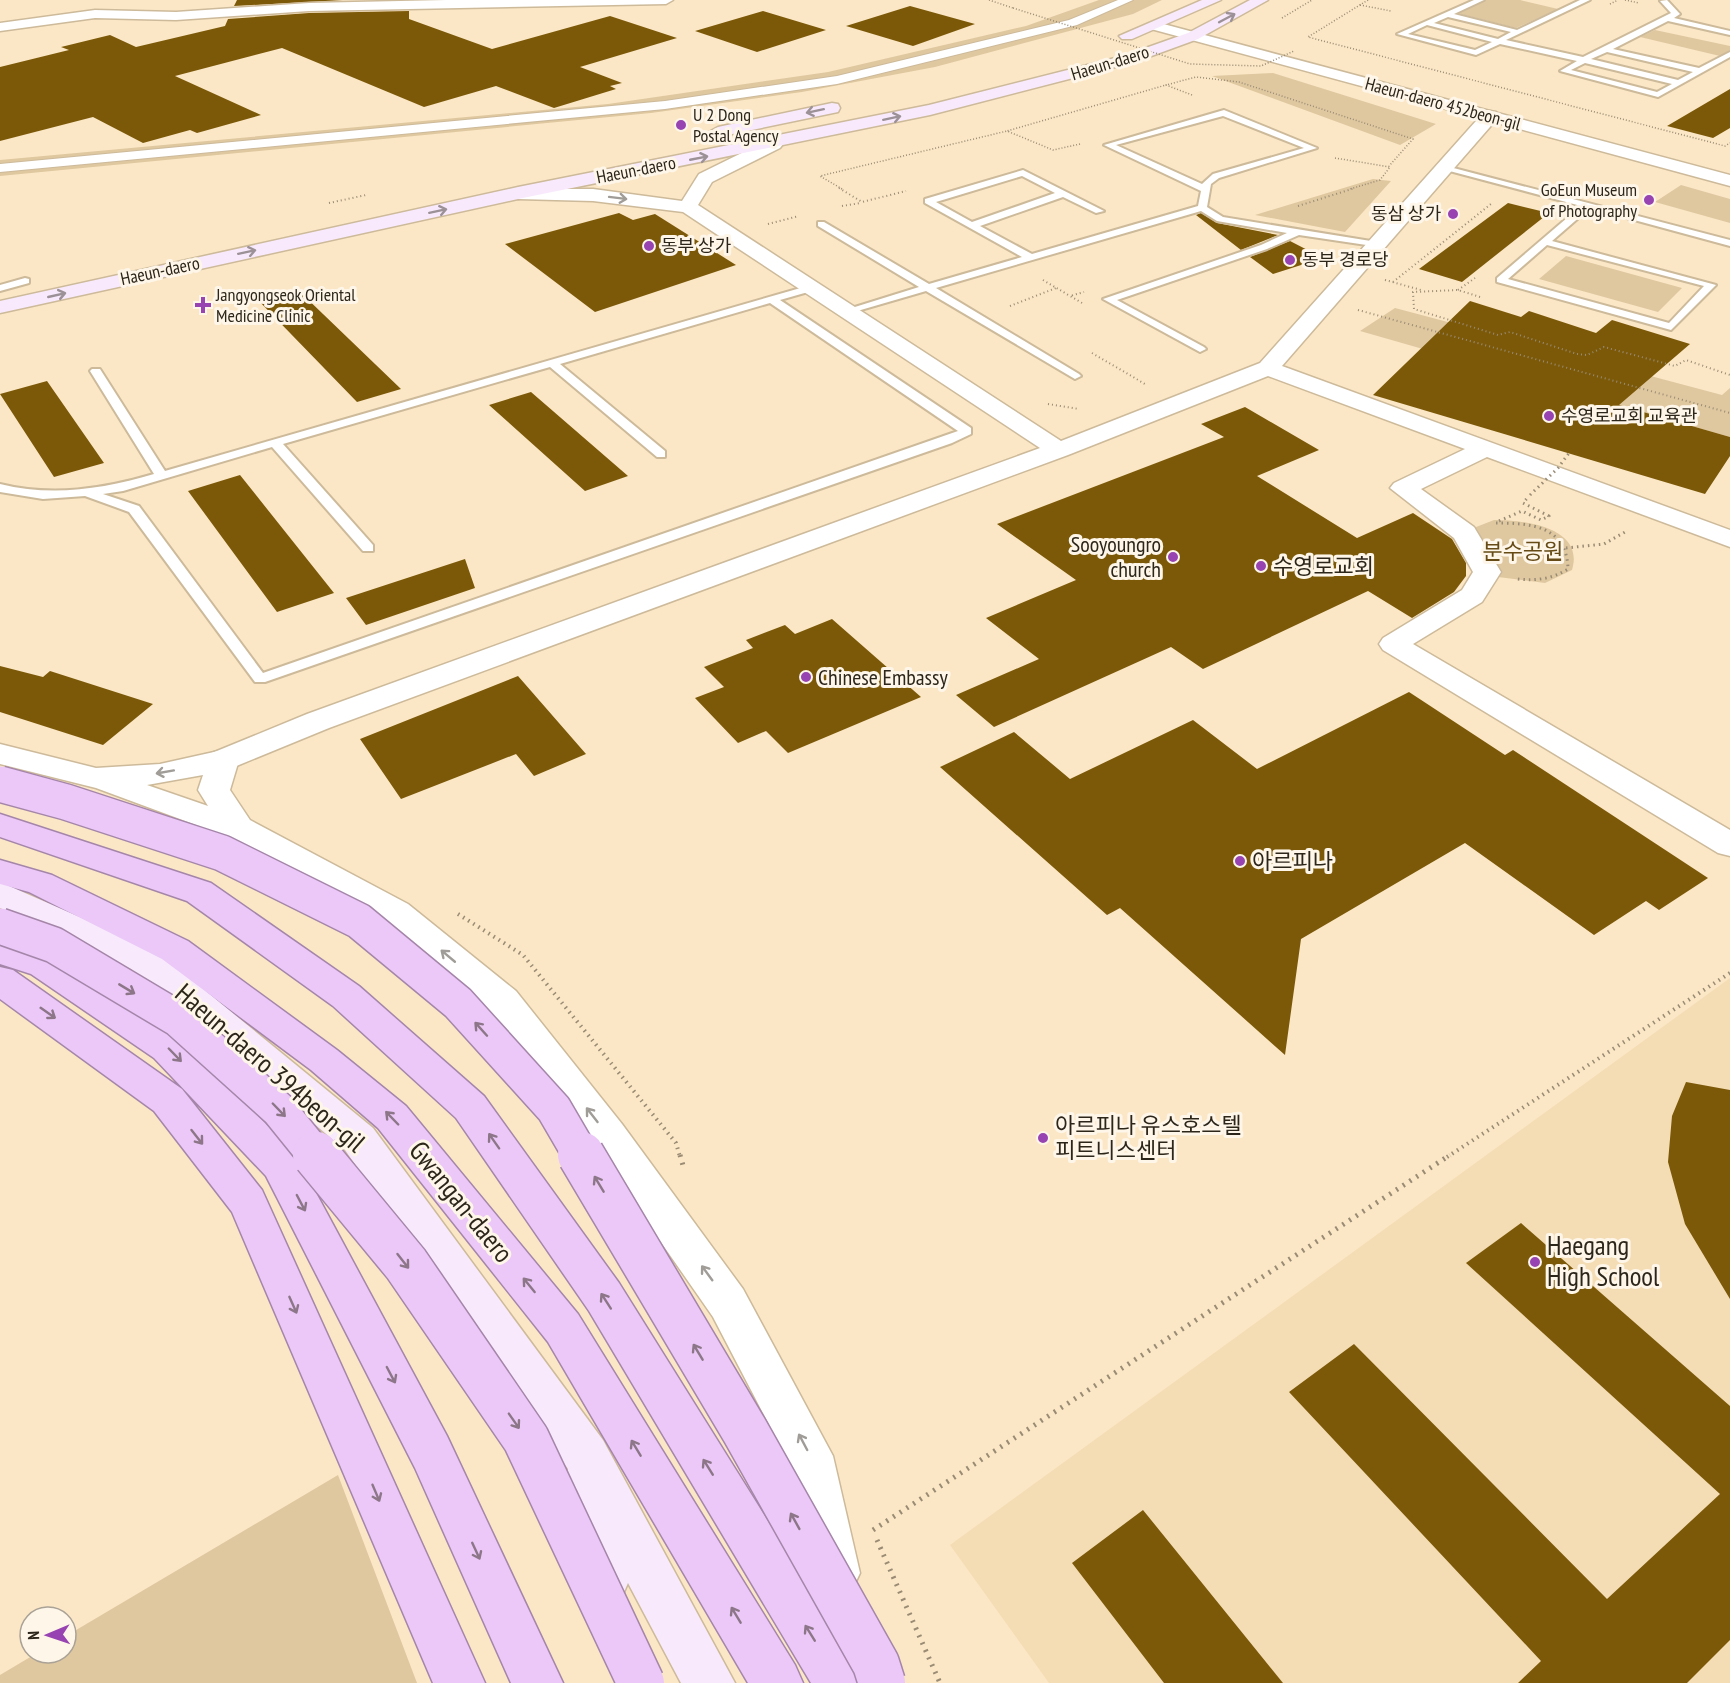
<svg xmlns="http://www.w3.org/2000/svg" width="1730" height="1683" viewBox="0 0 1730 1683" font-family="'PT Sans Narrow','Noto Sans KR',sans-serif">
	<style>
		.built { fill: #f4dcb4 }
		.green { fill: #dfc8a0 }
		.building { fill: #7c5908 }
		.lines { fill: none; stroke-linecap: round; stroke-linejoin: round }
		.service-casing { stroke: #cdba9a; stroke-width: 4 }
		.pedestrian-casing { stroke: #cdba9a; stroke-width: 2 }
		.minor-casing { stroke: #cdba9a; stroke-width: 3 }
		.tertiary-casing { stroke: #cdba9a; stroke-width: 3 }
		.secondary-casing { stroke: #cdba9a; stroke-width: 3 }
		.trunk-casing { stroke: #a586a9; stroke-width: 3 }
		.path-far4 { stroke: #998b74; stroke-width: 1.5; stroke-dasharray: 1 2; stroke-linecap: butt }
		.path-far3 { stroke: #998b74; stroke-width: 2; stroke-dasharray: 1 3; stroke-linecap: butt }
		.path-far2 { stroke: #998b74; stroke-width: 3; stroke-dasharray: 1.5 4; stroke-linecap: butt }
		.path-far1 { stroke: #998b74; stroke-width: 4; stroke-dasharray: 1.5 4.5; stroke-linecap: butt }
		.path { stroke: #998b74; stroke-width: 5; stroke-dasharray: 2 6; stroke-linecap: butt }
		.service { fill: #fff; fill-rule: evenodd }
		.pedestrian { fill: #fff; fill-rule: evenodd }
		.minor { fill: #fff; fill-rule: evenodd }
		.tertiary { fill: #fff; fill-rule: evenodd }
		.secondary { fill: #f8eafc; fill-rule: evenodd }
		.trunk { fill: #ebc8f8; fill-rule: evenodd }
		.trunk-bridge-far1-casing { stroke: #a586a9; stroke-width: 38; stroke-linecap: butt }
		.trunk-bridge-casing { stroke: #a586a9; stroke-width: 49; stroke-linecap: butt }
		.path-bridge-far1 { stroke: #998b74; stroke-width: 1.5; stroke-dasharray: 1 2; stroke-linecap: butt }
		.path-bridge { stroke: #998b74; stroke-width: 3; stroke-dasharray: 1.5 4; stroke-linecap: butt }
		.trunk-bridge-far1 { stroke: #ebc8f8; stroke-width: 35 }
		.trunk-bridge { stroke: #ebc8f8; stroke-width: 46 }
		.oneway { stroke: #9c9196 }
		.oneway2 { stroke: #a09d98 }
		.oneway3 { stroke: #8c7688 }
		.poi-dot { fill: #9743b1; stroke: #fef6e9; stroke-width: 2 }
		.labels { text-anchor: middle; stroke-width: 6; stroke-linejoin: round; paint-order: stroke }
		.far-street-label { font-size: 18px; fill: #2c2519; stroke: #fef6e9 }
		.far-poi-label { font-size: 18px; fill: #2c2519; stroke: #fef6e9; text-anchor: start }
		.poi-label { font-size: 22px; fill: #2c2519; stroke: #fef6e9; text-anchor: start }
		.park-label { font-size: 22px; fill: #664b17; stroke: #fef6e9 }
		.near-street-label { font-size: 27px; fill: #2c2519; stroke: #fef6e9 }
		.near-poi-label { font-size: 27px; fill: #2c2519; stroke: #fef6e9; text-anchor: start }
	</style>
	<rect width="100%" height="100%" fill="#fbe7c6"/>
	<path class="built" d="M1730,978V1683H1049L950,1545Z"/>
	<path class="green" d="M1099,0H1162L1133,14L935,67L802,92L651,113L0,176V160L608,104L828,72L1026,26Z
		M1485,0H1520L1558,9L1516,28L1457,13Z
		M1655,30L1730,46V50L1720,56L1640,37Z
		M1273,73L1436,124L1400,145L1212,76Z
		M1373,179L1391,181L1345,232L1255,215Z
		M1681,185L1730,199V223L1655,202Z
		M1566,256L1682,288L1658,312L1539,279Z
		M1395,308L1722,395L1730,388V437L1360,331Z
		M1494,520C1524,520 1585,527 1572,570L1545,583L1498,577L1492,552L1471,529Z
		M338,1475L417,1683H0V1675L37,1653H66V1636Z"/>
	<path class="building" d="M237,0H343L234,6Z
		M910,6L975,24L913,46L846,26Z
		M409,11V19L492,49L610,16L677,38L580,67L622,83L610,86L616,89L554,108L496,86L424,107L282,48L175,76L261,115L197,133L190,130L143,143L93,117L0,141V67L69,50L61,47L110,35L136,47L225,26L228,19L309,13Z
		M763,11L826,30L757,52L695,31Z
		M1730,89V128L1713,138L1667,126Z
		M1508,203L1549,213L1462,282L1419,269Z
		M619,213L633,220L655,214L736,265L595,312L505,244Z
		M1201,213L1217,223L1278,235L1241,250L1196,215Z
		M1290,241L1323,258L1273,274L1250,257Z
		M297,289L401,389L357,402L257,299Z
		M1470,301L1521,317L1529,311L1596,333L1612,320L1690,344L1619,405L1730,437V456L1705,494L1373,395Z
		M47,381L104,463L54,477L0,394Z
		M531,392L628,476L585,491L489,405Z
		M1245,407L1319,450L1257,476L1357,538L1413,513L1452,539L1466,563V576L1454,592L1412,618L1368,591L1203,669L1171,647L994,727L956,695L1039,659L986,618L1076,580L997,524L1224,437L1201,424Z
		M240,475L334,593L277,612L188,491Z
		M465,559L475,588L366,625L346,598Z
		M832,619L921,697L788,753L766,731L738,743L695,698L724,687L704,667L753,648L746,640L785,625L795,634Z
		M0,666L43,677L50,671L153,704L103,745L0,712Z
		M518,676L586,754L534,776L516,754L401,799L360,739Z
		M1409,692L1505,755L1513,750L1708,878L1659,910L1646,901L1594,935L1465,843L1301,939L1285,1055L1120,908L1107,915L940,767L1014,732L1070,779L1193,720L1257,769Z
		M1686,1082L1730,1090V1299L1685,1224L1668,1162L1672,1116Z
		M1521,1223L1730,1406V1640L1687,1683H1518L1541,1661L1289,1392L1354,1344L1607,1599L1720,1494L1466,1263Z
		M1143,1510L1283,1683H1164L1072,1563Z"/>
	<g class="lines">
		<g class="service-casing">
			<path id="service" d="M1474,0H1484L1454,14L1517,30L1580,0H1590L1506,40L1583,57L1671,13L1660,1L1667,0L1680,14L1674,18L1730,31V35L1668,21L1613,49L1699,68L1730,52V57L1658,97L1560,71L1577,61L1500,44L1476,55L1397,34ZM1448,17L1511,32L1498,39L1434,23ZM1427,25L1492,42L1475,50L1408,34ZM1607,52L1693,72L1678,80L1591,59ZM1585,63L1672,84L1657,92L1571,70Z
				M1224,110L1317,148L1219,178L1211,184L1207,207L1223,217L1377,242L1382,245L1380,247L1299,235L1267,249L1117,300L1204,347L1206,349L1200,352L1103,299L1261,245L1287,233L1217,221L1201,211L936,288L1079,374L1081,376L1075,379L926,291L847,314L842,311L919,287L818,226V222H824L929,284L1022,257L925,203V199L1023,170L1104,211L1096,213L1063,197L980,226L1032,254L1198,206L1201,191L1104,145ZM1223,116L1304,148L1213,174L1202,184L1116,145ZM1022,176L1055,193L972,222L936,202Z
				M1442,165L1730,240V246L1590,208L1552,241L1716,285L1671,330L1497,282V278L1581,206L1442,169ZM1547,245L1704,286L1669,323L1508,279Z
				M25,278L29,279V283L0,291V285Z
				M811,285L815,286V290L780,300L971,428V434L952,443L265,682H255L129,512L85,496L43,499L0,492V484C52,497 103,489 154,474L90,371L92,369H100L165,471ZM770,303L958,431L263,673L139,506L103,494L123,491L272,447L363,551H373V545L283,444L550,367L657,457H665V451L560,364Z"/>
		</g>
		<g class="pedestrian-casing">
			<path id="pedestrian" d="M1118,0H1133L1077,25L837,84L665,109L0,172V164L665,101L837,76L1069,20Z"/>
		</g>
		<g class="minor-casing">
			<path id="minor" d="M446,0H673L666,4L309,11L176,20L95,18L0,31V23L95,10L176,12L309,3Z
				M1490,111L1496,112L1498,116L1496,120L1282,366L1730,530V547L1487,457L1421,489L1474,527L1501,572L1482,602L1413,644L1730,830V856L1718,853L1383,650L1379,644L1383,638L1462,590L1473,572L1454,538L1390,488L1394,483L1465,449L1268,376L1068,455L329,728L234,767L223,770L212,767L207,760L212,753L307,714L1040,448L683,212L593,201L518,199L509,193L511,189H593L682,201L699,174L768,140H780L783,144L780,148L712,182L698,205L1061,441L1260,363L1484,112Z"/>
		</g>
		<g class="tertiary-casing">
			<path id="tertiary" d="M1156,22L1730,175V186L1151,29L1149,26Z
				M0,744L96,768L160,764L223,750L234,753L239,760L230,790L250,820L408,904L516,991L622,1124L743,1289L833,1456L860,1573L852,1590L835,1598L818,1590L810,1573L788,1461L713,1317L594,1146L490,1011L384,922L226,836L96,788L0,764ZM203,775L198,790L208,806L147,785Z"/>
		</g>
		<g class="secondary-casing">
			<path id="secondary" d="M1202,0H1221L1132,39H1122L1119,36Z
				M1250,0H1268L1198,39L1135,62L930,115L518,199L0,313V301L518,187L929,105L1123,56L1188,33Z
				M832,103L838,104L840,108L838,112L718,137L709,132L718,127Z
				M0,882L157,951L373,1128L603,1440L735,1683H681L628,1583L621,1599L604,1607L587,1599L579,1582L565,1476L568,1469L345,1150L131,969L0,908Z"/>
		</g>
		<g class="trunk-casing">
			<path id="trunk" d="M0,814L211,883L359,986L484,1096L619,1283L858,1665L866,1683H811L589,1311L456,1118L333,1006L187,901L0,837Z
				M0,860L52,875L188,941L337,1050L406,1106L578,1314L795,1665L803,1683H748L548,1342L378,1128L311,1070L162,959L29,892L0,884Z
				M0,938L57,956L180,1038L294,1152L447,1436L563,1683H511L415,1468L266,1176L154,1058L31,974L0,964Z
				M0,967L13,970L182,1089L262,1190L485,1683H433L232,1212L154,1111L0,999Z"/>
		</g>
		<path class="path-far4" d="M989,0L1013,8
			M1368,0L1308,37L1725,146L1730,143
			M1625,0L1639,3
			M1610,4L1618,0
			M1360,5L1391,11
			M1282,18L1312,0
			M1192,95L1166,85L1196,77L1239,82L1413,139L1389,166
			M1080,144L1053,150L1007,131L1166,85
			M1335,158L1390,167L1380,180L1350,189
			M842,189L820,176L1007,131"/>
		<path class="path-far3" d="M839,188L862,202L906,191
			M329,203L366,195
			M842,206L861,203
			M1298,206L1355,188
			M768,224L799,216
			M1043,280L1070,296
			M1385,280L1421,290
			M1393,282L1491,204
			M1458,290L1475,278
			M1480,297L1458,290L1413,292L1414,309L1498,335L1510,332L1577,354L1587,355L1604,347L1675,366L1686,360L1730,375
			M1082,303L1070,296L1084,292
			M1010,306L1056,288
			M1358,310L1730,413
			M1092,353L1145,384
			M1048,404L1079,409"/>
		<path class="path-far2" d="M1499,521L1522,511L1541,520L1549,516L1523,503L1529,496
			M1496,523C1531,523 1567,526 1568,569C1552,579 1536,581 1517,579
			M1566,548L1604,544L1625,532"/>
		<path class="path-far1" d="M458,914L523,955L676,1143L680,1157
			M1447,1157L1730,973"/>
		<path class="path" d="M680,1155L684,1169
			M873,1530L1450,1155
			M877,1540L940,1683"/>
		<use href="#service" class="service"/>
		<use href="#pedestrian" class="pedestrian"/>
		<use href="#minor" class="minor"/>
		<use href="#tertiary" class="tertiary"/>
		<use href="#secondary" class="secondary"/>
		<use href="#trunk" class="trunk"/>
		<g class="trunk-bridge-far1-casing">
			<path id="trunk-bridge-far1" d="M0,784L66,802L222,853L359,921L458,1003L554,1109L582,1157
				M0,926L54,945L178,1019L279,1110L317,1157"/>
		</g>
		<g class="trunk-bridge-casing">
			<path id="trunk-bridge" d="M316,1155L406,1264L526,1439L641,1683
				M581,1155L745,1431L876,1664L882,1683"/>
		</g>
		<path class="path-bridge-far1" d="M1013,8L1190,64L1261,66L1294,51"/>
		<path class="path-bridge" d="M1530,495L1558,468L1569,453"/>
		<use href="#trunk-bridge-far1" class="trunk-bridge-far1"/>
		<use href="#trunk-bridge" class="trunk-bridge"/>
	</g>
	<defs><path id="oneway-shaft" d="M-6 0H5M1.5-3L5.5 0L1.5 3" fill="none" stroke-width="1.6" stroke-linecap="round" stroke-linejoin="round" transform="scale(1.5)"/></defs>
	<g class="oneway">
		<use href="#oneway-shaft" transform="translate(1227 18) rotate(-28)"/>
		<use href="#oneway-shaft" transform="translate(815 111) rotate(168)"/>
		<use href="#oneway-shaft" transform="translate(892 118) rotate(-12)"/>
		<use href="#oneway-shaft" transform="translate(699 158) rotate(-11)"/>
		<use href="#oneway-shaft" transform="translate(438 211) rotate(-12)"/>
		<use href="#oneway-shaft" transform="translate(247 252) rotate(-12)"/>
		<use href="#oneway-shaft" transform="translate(57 295) rotate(-13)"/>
	</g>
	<g class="oneway2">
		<use href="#oneway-shaft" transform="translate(618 198) rotate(7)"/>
		<use href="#oneway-shaft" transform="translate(165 772) rotate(170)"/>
		<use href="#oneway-shaft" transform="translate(448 956) rotate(-140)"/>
		<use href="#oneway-shaft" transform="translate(592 1115) rotate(-128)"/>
		<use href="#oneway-shaft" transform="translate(707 1273) rotate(-126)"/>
		<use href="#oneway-shaft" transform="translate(803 1442) rotate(-118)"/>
	</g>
	<g class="oneway3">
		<use href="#oneway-shaft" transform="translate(127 989) rotate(31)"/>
		<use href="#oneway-shaft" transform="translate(48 1013) rotate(35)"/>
		<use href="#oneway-shaft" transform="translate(481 1029) rotate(-132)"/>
		<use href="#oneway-shaft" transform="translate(175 1055) rotate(46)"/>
		<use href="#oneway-shaft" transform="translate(279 1110) rotate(46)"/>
		<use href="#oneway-shaft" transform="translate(392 1118) rotate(-134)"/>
		<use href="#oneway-shaft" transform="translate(197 1137) rotate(52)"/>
		<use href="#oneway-shaft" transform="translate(494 1141) rotate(-125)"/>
		<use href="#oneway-shaft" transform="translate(599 1184) rotate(-121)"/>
		<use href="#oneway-shaft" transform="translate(301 1203) rotate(62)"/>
		<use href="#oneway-shaft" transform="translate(403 1261) rotate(52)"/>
		<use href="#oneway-shaft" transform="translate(529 1285) rotate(-129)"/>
		<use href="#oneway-shaft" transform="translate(606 1301) rotate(-123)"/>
		<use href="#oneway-shaft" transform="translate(293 1305) rotate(66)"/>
		<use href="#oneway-shaft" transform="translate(698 1352) rotate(-121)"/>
		<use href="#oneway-shaft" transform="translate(391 1375) rotate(62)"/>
		<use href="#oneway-shaft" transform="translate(514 1421) rotate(55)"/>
		<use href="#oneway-shaft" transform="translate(636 1448) rotate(-121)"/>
		<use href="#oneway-shaft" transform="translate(708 1467) rotate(-122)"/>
		<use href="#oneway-shaft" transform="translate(376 1493) rotate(67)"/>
		<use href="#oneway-shaft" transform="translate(795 1521) rotate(-119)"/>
		<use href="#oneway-shaft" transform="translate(476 1551) rotate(65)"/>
		<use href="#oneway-shaft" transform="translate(736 1615) rotate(-121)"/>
		<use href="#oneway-shaft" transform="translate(810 1633) rotate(-122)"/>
	</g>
	<g class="poi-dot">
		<circle cx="681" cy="125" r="6"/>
		<circle cx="1649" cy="200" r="6"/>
		<circle cx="1453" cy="214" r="6"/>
		<circle cx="649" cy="246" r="6"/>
		<circle cx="1290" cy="260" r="6"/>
		<path d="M200 296h6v6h6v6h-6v6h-6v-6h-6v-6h6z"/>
		<circle cx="1549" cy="416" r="6"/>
		<circle cx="1173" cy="557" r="6"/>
		<circle cx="1261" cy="566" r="6"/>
		<circle cx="806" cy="677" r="6"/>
		<circle cx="1240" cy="861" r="6"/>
		<circle cx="1043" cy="1138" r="6"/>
		<circle cx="1535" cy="1262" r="6"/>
	</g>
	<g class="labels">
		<g class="far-street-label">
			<text transform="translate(1110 63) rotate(-17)" y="6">Haeun-daero</text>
			<text transform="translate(1443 104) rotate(15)" y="6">Haeun-daero 452beon-gil</text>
			<text transform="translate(636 170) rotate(-11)" y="6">Haeun-daero</text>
			<text transform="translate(160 271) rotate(-12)" y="6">Haeun-daero</text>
		</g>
		<g class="far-poi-label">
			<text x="693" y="121">U 2 Dong<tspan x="693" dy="21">Postal Agency</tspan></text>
			<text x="1637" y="196" text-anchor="end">GoEun Museum<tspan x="1637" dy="21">of Photography</tspan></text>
			<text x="1441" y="220" text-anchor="end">동삼 상가</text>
			<text x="661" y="252">동부 상가</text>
			<text x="1302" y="266">동부 경로당</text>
			<text x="216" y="301">Jangyongseok Oriental<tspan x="216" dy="21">Medicine Clinic</tspan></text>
			<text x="1561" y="422">수영로교회 교육관</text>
		</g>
		<g class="poi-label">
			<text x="1161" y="552" text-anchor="end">Sooyoungro<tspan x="1161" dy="25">church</tspan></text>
			<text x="1273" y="574">수영로교회</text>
			<text x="818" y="685">Chinese Embassy</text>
			<text x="1252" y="869">아르피나</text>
			<text x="1055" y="1133">아르피나 유스호스텔<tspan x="1055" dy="25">피트니스센터</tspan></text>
		</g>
		<g class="park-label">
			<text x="1523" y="559">분수공원</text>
		</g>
		<g class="near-street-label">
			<text transform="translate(270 1068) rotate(41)" y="9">Haeun-daero 394beon-gil</text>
			<text transform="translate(461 1202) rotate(51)" y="9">Gwangan-daero</text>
		</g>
		<g class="near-poi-label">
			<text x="1547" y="1255">Haegang<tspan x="1547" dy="31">High School</tspan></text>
		</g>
	</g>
	<g transform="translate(48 1635) rotate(268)"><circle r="28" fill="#fef6e9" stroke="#aaa296" stroke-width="1.5"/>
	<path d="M0-4.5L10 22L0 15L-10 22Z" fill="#9743b1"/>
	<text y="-9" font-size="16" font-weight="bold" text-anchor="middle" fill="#2c2519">N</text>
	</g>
</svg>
